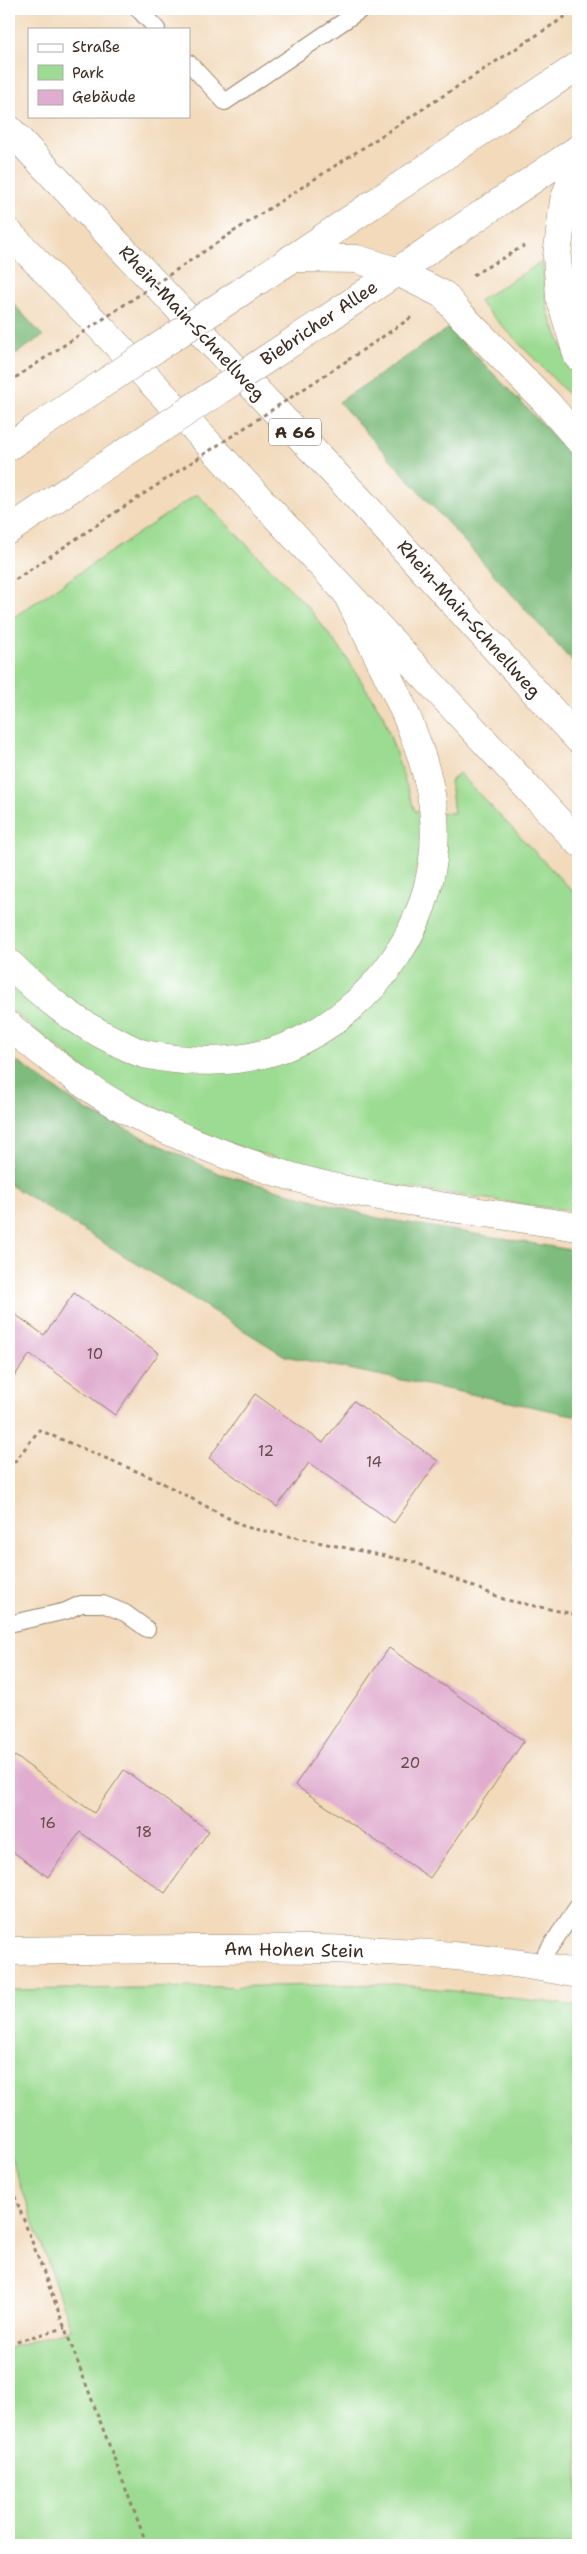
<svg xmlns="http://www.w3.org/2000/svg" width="587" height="2554" viewBox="0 0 587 2554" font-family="'Shantell Sans',sans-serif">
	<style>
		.green { fill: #9cdc92; stroke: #6c8358 }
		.forest { fill: #7dbc7c; stroke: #5c734d }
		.building { fill: #e0accf }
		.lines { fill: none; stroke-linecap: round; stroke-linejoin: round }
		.lane-casing { stroke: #96826c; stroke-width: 18 }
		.street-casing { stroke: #96826c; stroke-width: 29 }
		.secondary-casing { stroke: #96826c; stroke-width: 29 }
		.highway-casing { stroke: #96826c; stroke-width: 29 }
		.path { stroke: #96826c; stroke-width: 3; stroke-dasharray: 4 4; stroke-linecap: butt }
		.lane { stroke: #fff; stroke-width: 16 }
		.street { stroke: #fff; stroke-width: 28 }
		.secondary { stroke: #fff; stroke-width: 28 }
		.highway { stroke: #fff; stroke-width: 28 }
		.secondary-bridge-casing { stroke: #96826c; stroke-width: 29; stroke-linecap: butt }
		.path-bridge { stroke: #96826c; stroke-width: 3; stroke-dasharray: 4 4; stroke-linecap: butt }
		.secondary-bridge { stroke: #fff; stroke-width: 28 }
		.labels { text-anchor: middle; stroke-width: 4; stroke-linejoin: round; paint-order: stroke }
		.number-label { font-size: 15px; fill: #644a4a }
		.shield { fill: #fff; stroke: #766a62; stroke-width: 1 }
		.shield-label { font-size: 16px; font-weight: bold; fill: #3b2a1e }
		.street-label { font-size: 18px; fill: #3b2a1e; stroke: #fff }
	</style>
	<rect width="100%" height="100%" fill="#fff"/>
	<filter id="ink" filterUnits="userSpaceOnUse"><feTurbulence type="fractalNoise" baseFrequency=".02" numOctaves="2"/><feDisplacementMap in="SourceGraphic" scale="10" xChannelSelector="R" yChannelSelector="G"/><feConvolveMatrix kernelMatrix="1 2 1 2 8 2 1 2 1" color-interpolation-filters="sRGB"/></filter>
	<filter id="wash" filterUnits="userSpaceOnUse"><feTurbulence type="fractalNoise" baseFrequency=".0096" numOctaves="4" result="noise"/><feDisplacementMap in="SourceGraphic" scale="20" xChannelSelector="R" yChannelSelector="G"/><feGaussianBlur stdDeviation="1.12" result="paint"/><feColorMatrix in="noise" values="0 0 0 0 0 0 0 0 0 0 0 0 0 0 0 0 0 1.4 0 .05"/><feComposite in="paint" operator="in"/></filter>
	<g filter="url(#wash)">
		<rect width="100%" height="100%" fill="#f2dabb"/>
		<path class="green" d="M542,262L548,312L578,386V404L478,301Z
			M197,494L307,606L342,651L383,715L415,811L454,813L450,781L459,773L578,897V1212L360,1181L248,1150L200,1132L114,1092L9,1009V620Z
			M396,1984L578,2006V2545H9V2348L71,2329L9,2152V1990Z"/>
		<path class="forest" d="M9,299L43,336L9,358Z
			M449,328L578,461V668L339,402Z
			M9,1056L86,1110L218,1173L378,1218L578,1251V1416L285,1356L9,1184Z"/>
		<g id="blocks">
			<path class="building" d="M74,1293L159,1353L115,1415L30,1354L9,1384V1310L44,1335Z
				M255,1394L323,1443L354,1401L438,1461L394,1523L309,1463L277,1507L209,1458Z
				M389,1648L524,1741L430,1878L295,1785Z
				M15,1756L94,1813L124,1770L209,1831L165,1893L80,1832L48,1877L9,1849V1764Z"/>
		</g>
	</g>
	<g filter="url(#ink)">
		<use href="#blocks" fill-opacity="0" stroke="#96826c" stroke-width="1"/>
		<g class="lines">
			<g class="lane-casing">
				<path id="lane" d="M138,9L157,29
					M189,63L225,102L362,9
					M9,1624L66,1611L81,1604H103L125,1613L147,1629
					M537,1966L578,1906"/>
			</g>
			<g class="street-casing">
				<path id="street" d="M9,1951C73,1950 137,1949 202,1949C328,1947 455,1949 578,1974"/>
			</g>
			<g class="secondary-casing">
				<path id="secondary" d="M281,266L578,66
					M324,321L578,149
					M9,446L35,429
					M9,530L82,481"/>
			</g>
			<g class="highway-casing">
				<path id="highway" d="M9,129L356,496L578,739
					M578,161L564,201L557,256L560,297L578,357
					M9,233L117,345L578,842
					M292,258L357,259L396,271L444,295L458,312L547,403L578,439
					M9,963C42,996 74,1022 117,1042C126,1046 135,1052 144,1054C190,1064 241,1064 286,1047C376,1011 442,916 434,817C428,741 380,663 347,594
					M9,1026C44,1054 79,1084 119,1106C184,1142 269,1174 342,1189C420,1205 500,1214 578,1227"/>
			</g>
			<path class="path" d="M564,9L568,15
				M233,232L577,9
				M473,275L524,246
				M348,360L412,317
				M9,584L116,512
				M9,1469L39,1430L155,1479L245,1527L414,1562L506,1600L578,1615
				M9,2181L147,2545
				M9,2343L65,2328"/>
			<use href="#lane" class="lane"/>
			<use href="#street" class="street"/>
			<use href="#secondary" class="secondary"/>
			<use href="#highway" class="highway"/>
			<g class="secondary-bridge-casing">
				<path id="secondary-bridge" d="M35,429L277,268
					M82,481L324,321"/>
			</g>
			<path class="path-bridge" d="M9,382L233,232
				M116,512L348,360"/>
			<use href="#secondary-bridge" class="secondary-bridge"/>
		</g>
	</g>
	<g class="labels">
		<g class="number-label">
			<text x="95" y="1359">10</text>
			<text x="266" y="1456">12</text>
			<text x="374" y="1467">14</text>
			<text x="410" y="1768">20</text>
			<text x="48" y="1828">16</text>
			<text x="144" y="1837">18</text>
		</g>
		<rect class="shield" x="269" y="418.5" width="52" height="27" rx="4"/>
		<g class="shield-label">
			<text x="295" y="438">A 66</text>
		</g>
		<g class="street-label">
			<text transform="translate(192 323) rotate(47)" y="6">Rhein-Main-Schnellweg</text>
			<text transform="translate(319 323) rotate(-34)" y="6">Biebricher Allee</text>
			<text transform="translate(469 619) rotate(48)" y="6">Rhein-Main-Schnellweg</text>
			<text transform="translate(294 1950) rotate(1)" y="6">Am Hohen Stein</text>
		</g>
	</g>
	<rect width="587" height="2554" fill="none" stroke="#fff" stroke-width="30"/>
	<rect x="28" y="28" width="162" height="90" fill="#ffffff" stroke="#b1aaa5"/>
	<rect x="38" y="44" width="25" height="8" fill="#ffffff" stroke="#b1aaa5"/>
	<text x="72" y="52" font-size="15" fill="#3b2a1e">Straße</text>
	<rect x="38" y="65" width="25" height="15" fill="#9cdc92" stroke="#b1aaa5"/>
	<text x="72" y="78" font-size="15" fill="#3b2a1e">Park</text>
	<rect x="38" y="90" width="25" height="15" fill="#e0accf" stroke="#b1aaa5"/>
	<text x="72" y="102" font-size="15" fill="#3b2a1e">Gebäude</text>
</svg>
